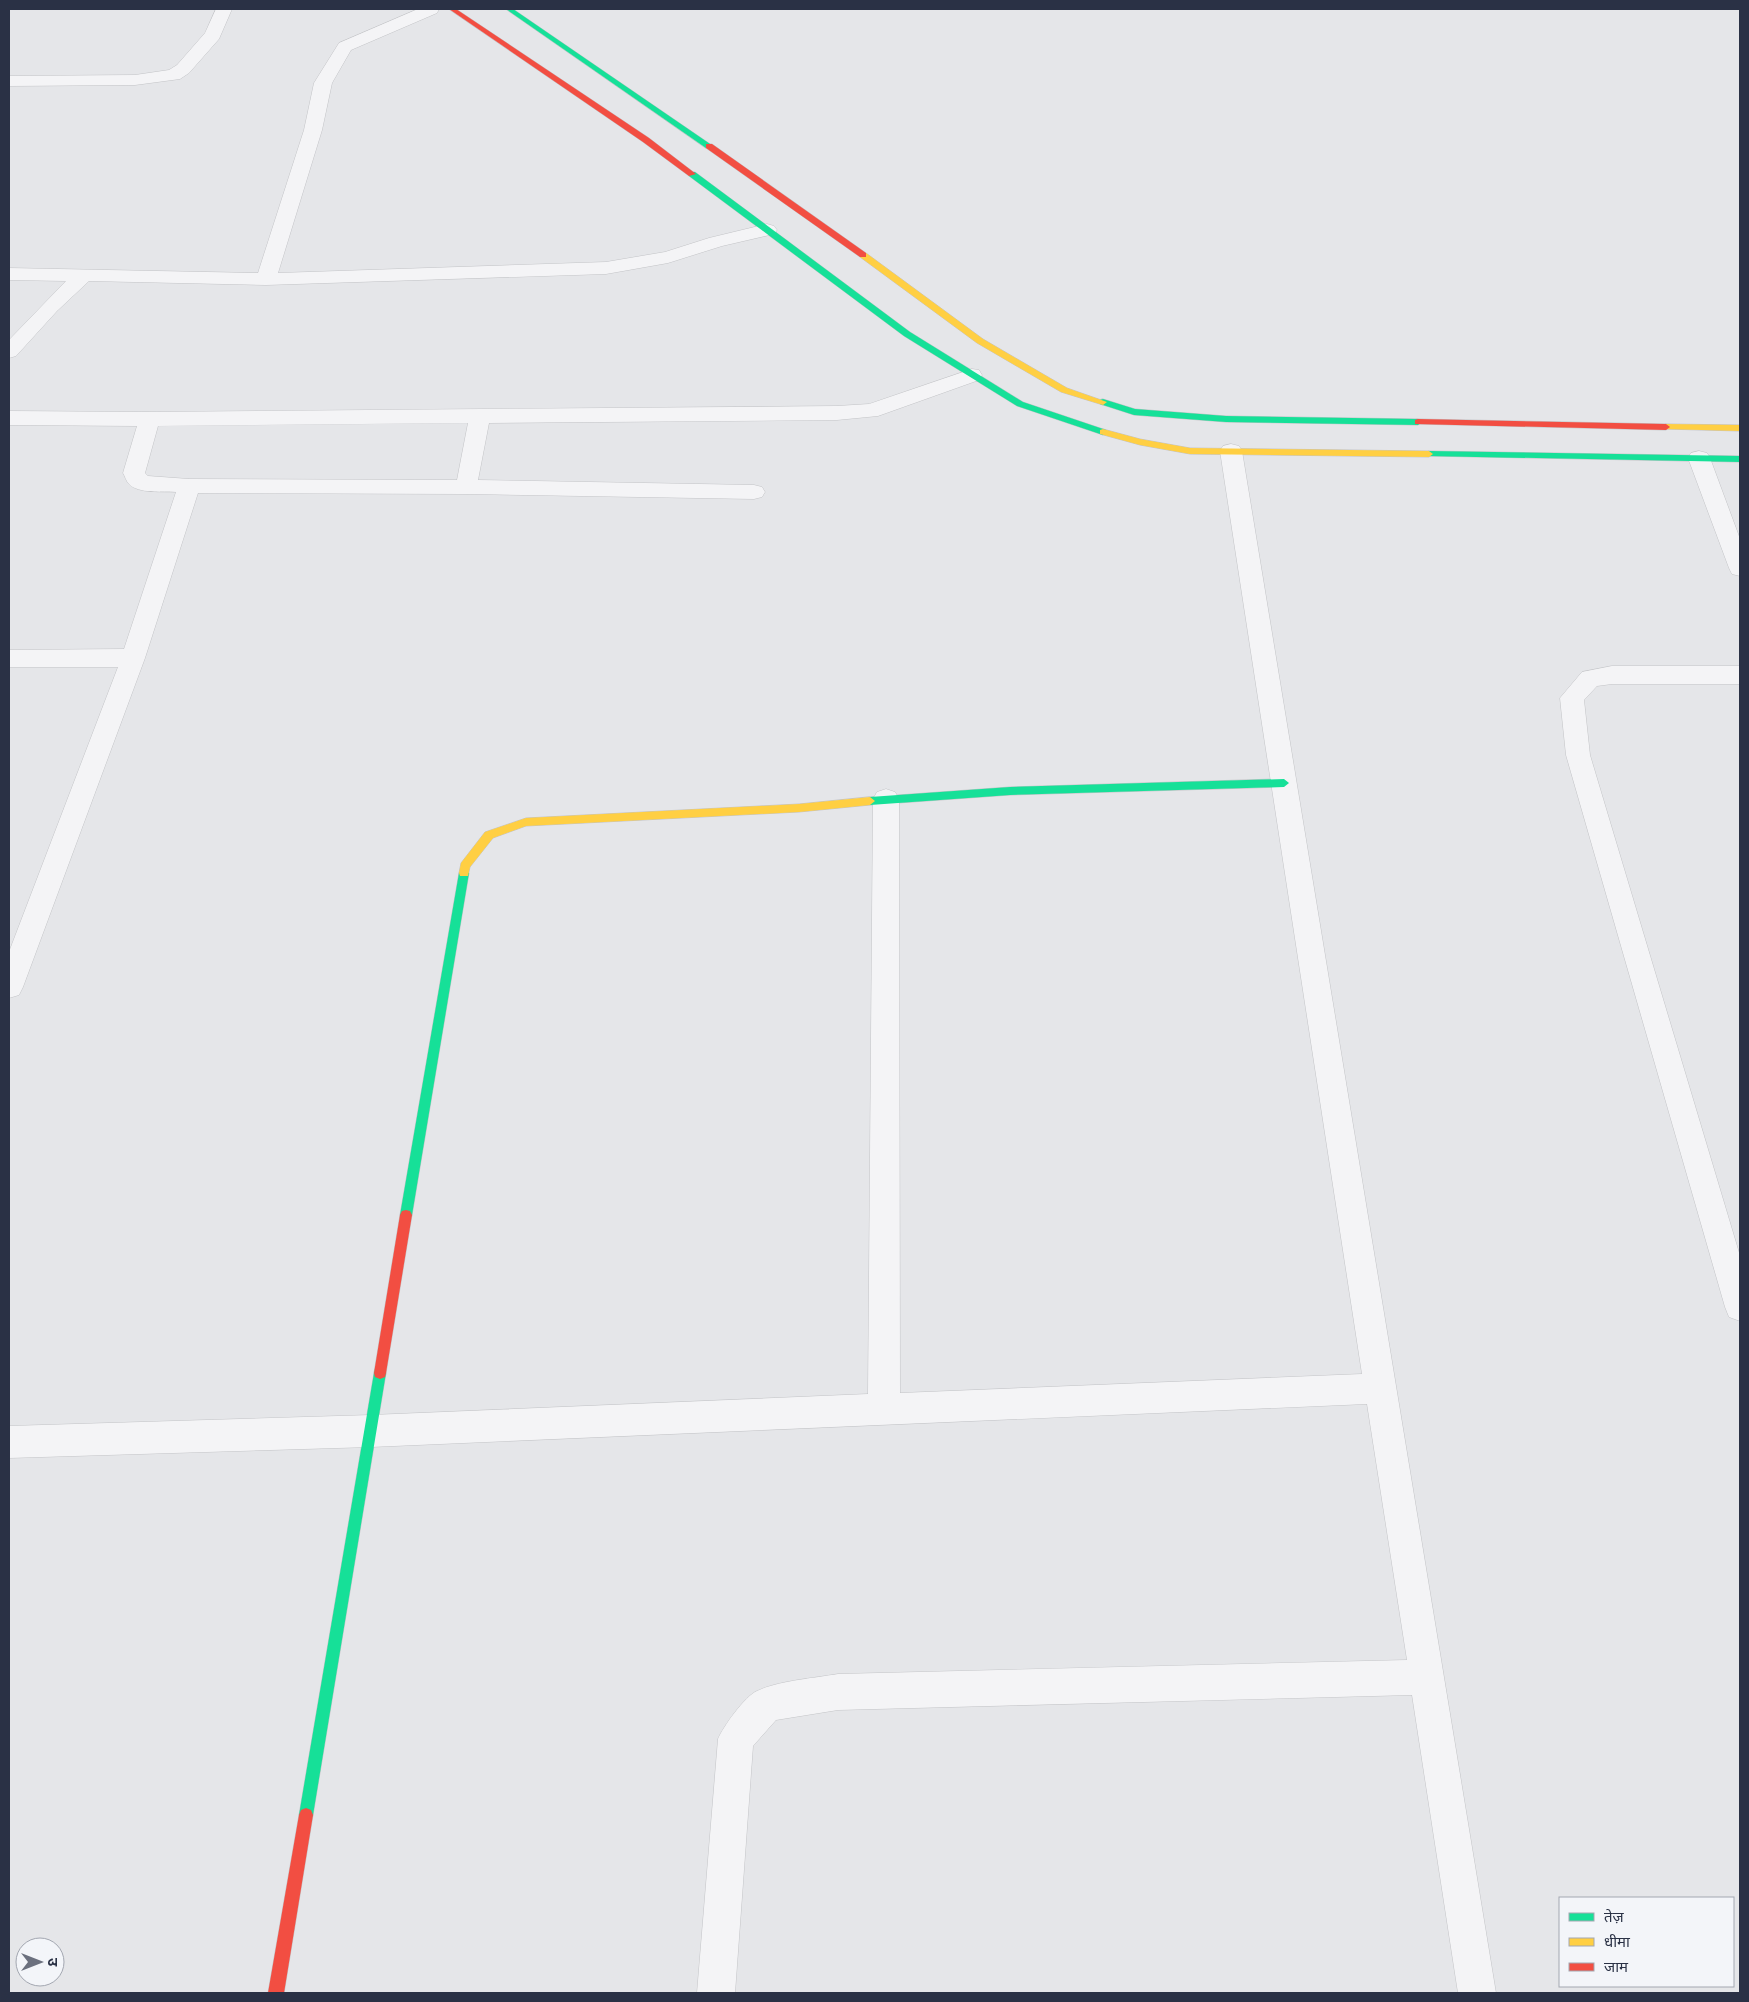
<svg xmlns="http://www.w3.org/2000/svg" width="1749" height="2002" viewBox="0 0 1749 2002" font-family="Arial,'Noto Sans Devanagari',sans-serif">
	<style>
		.lines { fill: none; stroke-linecap: round; stroke-linejoin: round }
		.street-casing { stroke: #c3c4c7; stroke-width: 1 }
		.fast-casing { stroke: #c3c4c7; stroke-width: 1 }
		.slow-casing { stroke: #c3c4c7; stroke-width: 1 }
		.jam-casing { stroke: #c3c4c7; stroke-width: 1 }
		.street { fill: #f4f4f6; fill-rule: evenodd }
		.fast { fill: #16e098; fill-rule: evenodd }
		.slow { fill: #ffcf43; fill-rule: evenodd }
		.jam { fill: #f24e42; fill-rule: evenodd }
	</style>
	<rect width="100%" height="100%" fill="#e5e6e9"/>
	<g class="lines">
		<g class="street-casing">
			<path id="street" d="M216,9H232L219,39L189,73L180,79L135,85L9,86V76L135,75L169,70L177,65L205,33Z
				M418,9H439L437,13L351,50L332,83L322,130L278,273L606,262L665,252L709,238L767,224L774,226L777,230L774,234L722,246L668,263L606,274L266,285L89,281L57,311L16,356L9,358V340L66,281L9,280V268L258,273L304,130L314,83L339,43Z
				M972,369L979,370L982,375L979,380L878,416L837,420L489,423L478,480L754,485L762,487L765,492L762,497L754,499L466,494L198,493L145,658L23,987L19,995L9,998V952L118,667H9V650L124,649L176,492C163,491 138,494 129,484C126,481 125,476 123,473L137,426L9,425V411L149,412L837,406L869,404ZM468,423L457,480L189,479L148,476L145,473L158,426Z
				M1231,444L1239,446L1242,451L1496,1993H1458L1412,1695L838,1710L776,1720L753,1746L735,1993H697L718,1739C723,1727 745,1696 757,1691C777,1681 815,1678 838,1674L1407,1660L1367,1404L371,1447L9,1458V1426L371,1415L868,1394L873,799L877,792L886,789L895,792L899,799L900,1393L1362,1374L1220,451L1223,446Z
				M1699,451L1707,453L1710,458L1740,539V576L1732,574L1729,568L1688,458L1691,453Z
				M1612,666H1740V684H1612L1597,686L1584,700L1590,755L1740,1256V1321L1729,1317L1725,1307L1566,755L1560,698L1582,672Z"/>
		</g>
		<g class="fast-casing">
			<path id="fast" d="M506,9H513L713,146L706,148Z
				M689,172H695L910,332L1023,402L1106,430L1107,432L1103,435L1100,434L1017,406L904,336L689,176Z
				M1103,399L1135,409L1226,416L1418,419L1422,422L1418,425L1226,422L1134,415L1100,404V400Z
				M1429,451L1740,456V462L1426,456L1425,454Z
				M1284,779L1289,783L1284,787L1010,795L870,805L865,801L870,797L1010,787Z
				M464,869L469,873L412,1215L410,1219L406,1220L402,1219L400,1215L459,873Z
				M380,1367L385,1369L386,1373L313,1815L311,1820L306,1822L301,1820L299,1815L374,1373L375,1369Z"/>
		</g>
		<g class="slow-casing">
			<path id="slow" d="M860,253H866L983,339L1067,388L1107,402L1103,405L1061,392L977,343L860,257Z
				M1666,424L1740,425V431L1663,429L1662,427Z
				M1103,429L1140,439L1190,448L1429,451L1433,454L1429,457L1190,454L1140,445L1100,434V430Z
				M870,797L875,801L870,805L799,812L526,826L493,838L470,867L468,876H460L459,873L461,863L485,832L526,818L799,804Z"/>
		</g>
		<g class="jam-casing">
			<path id="jam" d="M449,9H456L649,138L696,174L689,176L643,142Z
				M706,144H712L866,253V257H860L706,148Z
				M1418,419L1666,424L1670,427L1666,430L1415,424V420Z
				M406,1210L410,1211L412,1215L386,1373L385,1377L380,1379L375,1377L374,1373L400,1215L402,1211Z
				M306,1808L311,1810L313,1815L284,1993H268L299,1815L301,1810Z"/>
		</g>
		<use href="#street" class="street"/>
		<use href="#fast" class="fast"/>
		<use href="#slow" class="slow"/>
		<use href="#jam" class="jam"/>
	</g>
	<rect width="1749" height="2002" fill="none" stroke="#2a3145" stroke-width="20"/>
	<rect x="1559" y="1897" width="175" height="90" fill="#f3f5f9" stroke="#a3a7b1"/>
	<rect x="1569" y="1913" width="25" height="8" fill="#16e098" stroke="#a3a7b1"/>
	<text x="1604" y="1922" font-size="15" fill="#2a3145">तेज़</text>
	<rect x="1569" y="1938" width="25" height="8" fill="#ffcf43" stroke="#a3a7b1"/>
	<text x="1604" y="1947" font-size="15" fill="#2a3145">धीमा</text>
	<rect x="1569" y="1963" width="25" height="8" fill="#f24e42" stroke="#a3a7b1"/>
	<text x="1604" y="1972" font-size="15" fill="#2a3145">जाम</text>
	<g transform="translate(40 1962) rotate(90)"><circle r="24" fill="#f3f5f9" stroke="#a3a7b1"/>
	<path d="M0-4L9 19L0 12L-9 19Z" fill="#6b707e"/>
	<text y="-8" font-size="14" font-weight="bold" text-anchor="middle" fill="#2a3145">उ</text>
	</g>
</svg>
